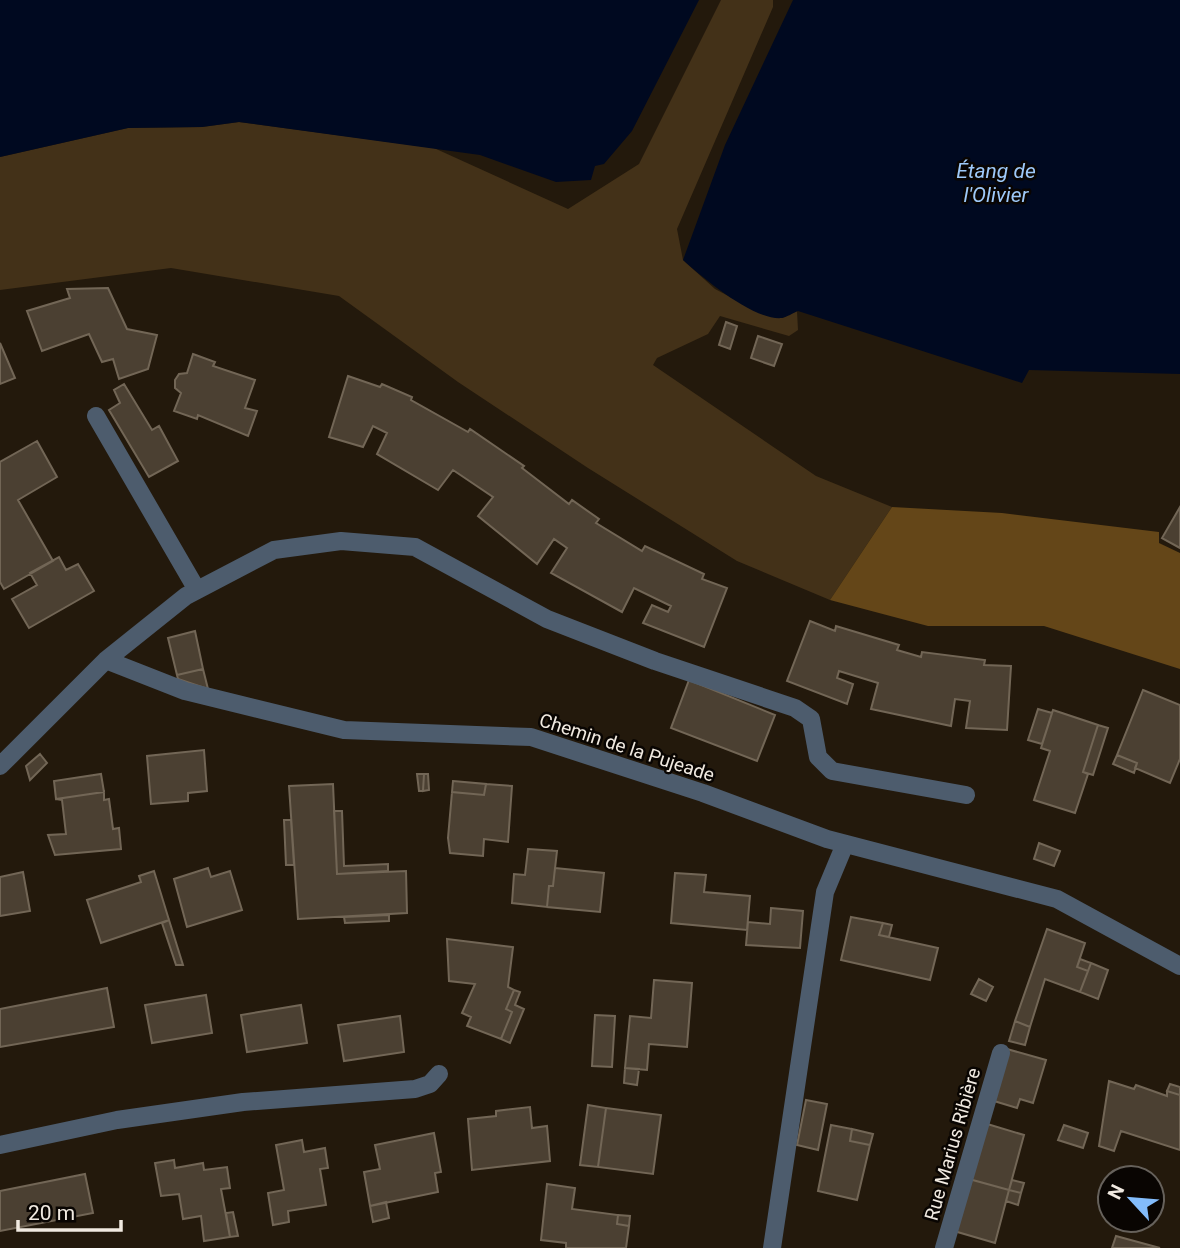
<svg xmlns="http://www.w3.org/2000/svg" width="1180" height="1248" viewBox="0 0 1180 1248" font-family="Roboto,sans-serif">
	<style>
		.green { fill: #433118 }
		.forest { fill: #644618 }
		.water { fill: #000920 }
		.building { fill: #4b4032; stroke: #726656; stroke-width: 2 }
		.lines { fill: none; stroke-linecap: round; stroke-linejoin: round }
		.street { stroke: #4d5c6d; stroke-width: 18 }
		.labels { text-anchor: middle; stroke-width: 5; stroke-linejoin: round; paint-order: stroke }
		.street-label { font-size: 19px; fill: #f1eae1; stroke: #090502 }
		.water-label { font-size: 21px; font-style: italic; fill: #9ec9f9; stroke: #090502 }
	</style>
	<rect width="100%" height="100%" fill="#23190c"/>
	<path class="green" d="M721,0H773V7L677,229L683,260L715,289L759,312L782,318L797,311L798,330L789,336L720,316L708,334L657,358L653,365L816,476L892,507L830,600L737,561L588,468L458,382L339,296L171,268L0,290V157L128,128L202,127L239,122L434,148L568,209L639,164Z"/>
	<path class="forest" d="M892,507L1002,513L1159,532V543L1180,553V669L1044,626H928L830,600Z"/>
	<path class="water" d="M0,0H699L632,131L604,164L595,166L591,180L556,182L480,155L239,122L202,127L128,128L0,157Z
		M793,0H1180V374L1029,370L1022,383L798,311C793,313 787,317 782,318C754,321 703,278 683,260L725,145Z"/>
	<path class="building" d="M108,288L127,329L157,335L148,369L119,379L113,359L102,362L89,334L42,351L27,311L70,298L67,289Z
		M726,322L737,326L730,349L719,345Z
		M758,336L782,344L774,366L751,358Z
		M0,343L15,378L0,384Z
		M193,354L215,362L213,366L255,380L245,408L257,411L248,436L198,415L197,419L174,411L181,393L175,388V380L179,374L187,373Z
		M348,376L380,387L382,384L412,397L411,400L468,432L470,429L524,466L522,468L569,504L572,500L599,519L596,523L642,551L645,546L704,574L702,579L727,588L704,647L643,623L652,605L668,612L671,606L634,588L622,612L551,573L567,548L554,539L537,564L478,516L493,497L453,470L438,490L377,454L387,433L373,426L363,447L329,437Z
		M124,384L152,430L159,426L178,461L149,477L109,410L120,403L114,390Z
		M37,441L57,477L18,500L53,561L4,589L0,582V462Z
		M1180,507V548L1162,538Z
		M59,557L66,570L78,564L94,591L29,628L12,599L37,585L30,573Z
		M810,621L835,631L836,626L899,645L897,650L921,657L922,652L985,660L984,665L1011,666L1007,730L966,728L970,701L955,699L951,726L871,709L878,683L839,671L837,678L853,684L847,704L787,681Z
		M195,631L203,669L177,675L168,638Z
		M203,669L208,689L178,679L177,675Z
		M689,680L775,715L757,761L671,728Z
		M1143,690L1180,705V759L1170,783L1135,768L1137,763L1117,755Z
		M1038,709L1052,713L1042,744L1028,740Z
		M1053,710L1098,725L1083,772L1088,774L1075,813L1034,800L1050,751L1041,748Z
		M1098,725L1108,728L1093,775L1083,772Z
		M204,750L207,791L188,793V801L151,804L147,756Z
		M40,754L47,763L30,780L26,766Z
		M1117,755L1137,763L1134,773L1113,764Z
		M101,774L104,792L56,799L54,781Z
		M417,774H424L423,791H419Z
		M424,774H428L429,790L423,791Z
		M453,781L486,784L484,795L452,792Z
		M333,784L337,874L406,871L407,913L298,919L289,786Z
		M486,784L512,786L508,842L484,839L483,856L450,853L448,838L452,792L484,795Z
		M104,792V800L109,799L113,829L119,828L121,849L55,855L48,835L66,834L62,800L56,799Z
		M334,811H342L344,866L388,864V871L337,874Z
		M284,820H291L294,865H286Z
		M1039,843L1060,851L1054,866L1034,859Z
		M528,849L557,851L553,886H549L547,907L512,903L514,874L525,875Z
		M208,868L211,877L230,871L242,910L187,927L174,879Z
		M555,868L604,873L600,912L547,907L549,886H553Z
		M154,871L169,920L101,943L87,900L141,882L139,876Z
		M23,872L30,911L0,916V877Z
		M675,873L706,875L704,892L750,896L747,930L671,923Z
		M771,908L803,911L800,948L746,945L748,922L770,924Z
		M389,915V921L345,923L344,917Z
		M851,917L883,923L879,935L938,948L930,980L841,960Z
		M169,920L183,965H176L162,923Z
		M883,923L892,925L889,937L879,935Z
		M1047,929L1085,943L1077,967L1088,971L1080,992L1045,979L1030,1027L1015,1021Z
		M447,939L513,947L508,987L514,990L506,1009L512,1012L501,1039L467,1026L471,1017L462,1013L475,984L449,981Z
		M1080,959L1091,963L1088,971L1077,967Z
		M1091,963L1108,970L1098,999L1080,992Z
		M979,979L993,987L986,1001L971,994Z
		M654,980L692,983L687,1047L649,1044L647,1070L625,1068L630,1016L651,1018Z
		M107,988L114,1027L0,1047V1009Z
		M514,990L520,992L515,1005L524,1009L510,1043L501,1039L512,1012L506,1009Z
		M206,995L212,1033L152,1043L145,1005Z
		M301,1005L307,1043L247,1052L241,1015Z
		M595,1015L615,1016L612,1067L592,1066Z
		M400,1016L404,1052L344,1061L338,1025Z
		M1015,1021L1030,1027L1025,1045L1009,1041Z
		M1007,1049L1046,1060L1033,1103L1020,1099L1017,1108L994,1101Z
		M625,1068L639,1069L637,1085L624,1083Z
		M1109,1081L1134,1089L1136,1085L1167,1096V1091L1180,1095V1150L1121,1131L1114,1151L1099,1146Z
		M1170,1084L1180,1087V1095L1167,1091Z
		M806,1100L827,1104L818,1150L797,1145Z
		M588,1105L606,1108L598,1167L580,1165Z
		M530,1107L532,1128L547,1126L550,1161L472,1170L468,1119L496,1116V1111Z
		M606,1108L661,1115L653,1174L598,1167Z
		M984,1123L1024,1135L1009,1190L969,1179Z
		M831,1125L852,1129L850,1141L870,1145L857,1200L818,1191Z
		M1064,1125L1088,1133L1083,1148L1058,1140Z
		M852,1129L873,1134L870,1145L850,1141Z
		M434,1133L441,1172L435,1173L438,1192L370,1206L364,1172L380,1169L375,1145Z
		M302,1140L304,1152L325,1148L328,1168L320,1169L326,1205L288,1211L289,1222L273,1225L268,1193L284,1190L276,1145Z
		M174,1160L175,1168L203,1163L204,1170L227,1167L230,1188L221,1189L230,1237L204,1241L201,1216L183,1219L179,1194L161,1196L155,1163Z
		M85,1174L93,1213L0,1231V1191Z
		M969,1179L1009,1190L995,1243L954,1231Z
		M1012,1180L1024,1183L1021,1193L1009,1190Z
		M547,1184L575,1188L572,1209L618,1215L617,1224L629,1226L626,1248H566V1243L541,1240Z
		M1009,1190L1021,1193L1018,1205L1006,1201Z
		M386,1202L389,1218L373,1222L370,1206Z
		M233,1212L238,1236L230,1237L226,1213Z
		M618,1215L630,1216L629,1226L617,1224Z
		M1116,1236L1160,1248H1112Z"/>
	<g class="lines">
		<path class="street" d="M96,416L197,590
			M106,660L185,691L344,730L531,737L703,793L827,839L1057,899L1180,966
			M0,766L106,660L186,596L274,550L341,541L415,547L547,619L655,661L795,708L811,719L818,757L832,771L966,795
			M0,1145L117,1120L243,1102L415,1089L430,1084L439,1074
			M772,1248L825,892L845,844
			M944,1248L1001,1053"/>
	</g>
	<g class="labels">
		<g class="street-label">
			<text transform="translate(627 747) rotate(18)" y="7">Chemin de la Pujeade</text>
			<text transform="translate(952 1144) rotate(-74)" y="7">Rue Marius Ribière</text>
		</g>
		<g class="water-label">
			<text x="996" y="178">Étang de<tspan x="996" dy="24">l'Olivier</tspan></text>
		</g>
	</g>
	<g transform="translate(1131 1199) rotate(296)"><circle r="33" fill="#090502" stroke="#66615b" stroke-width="2"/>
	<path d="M0-5L12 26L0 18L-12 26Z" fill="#83bcfb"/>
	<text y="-10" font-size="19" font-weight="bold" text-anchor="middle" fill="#f1eae1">N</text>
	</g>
	<path d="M18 1220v10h103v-10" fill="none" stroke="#f1eae1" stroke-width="3.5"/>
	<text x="28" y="1220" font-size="21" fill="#f1eae1" stroke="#090502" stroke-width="5" paint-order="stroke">20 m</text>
</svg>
